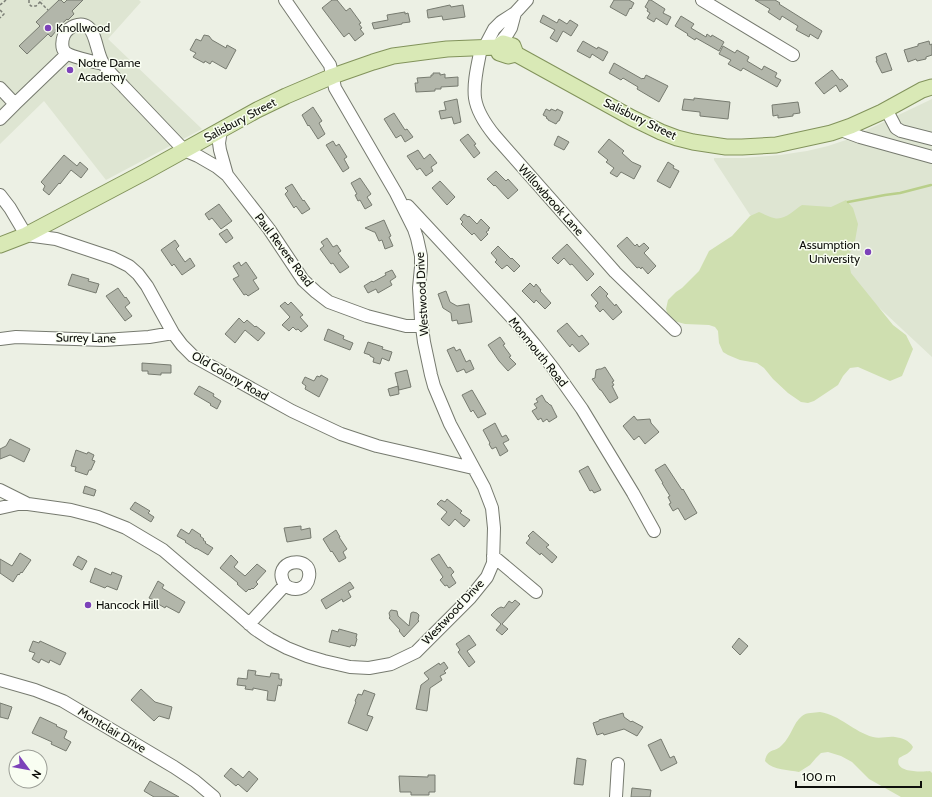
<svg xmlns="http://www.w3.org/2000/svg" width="932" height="797" viewBox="0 0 932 797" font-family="Cabin,sans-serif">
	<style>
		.built { fill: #dee5d2 }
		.green { fill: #cfdfb0 }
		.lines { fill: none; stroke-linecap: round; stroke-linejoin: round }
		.stream { stroke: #b9cf8a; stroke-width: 2.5 }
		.building { fill: #b2b6aa; stroke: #777b70 }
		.minor-casing { stroke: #767a6f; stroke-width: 14 }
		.major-casing { stroke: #82935b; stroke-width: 17 }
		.path { stroke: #7b7e76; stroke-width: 1.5; stroke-dasharray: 3 2; stroke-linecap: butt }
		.minor { stroke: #fff; stroke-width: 12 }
		.major { stroke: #d9e9b6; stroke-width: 15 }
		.poi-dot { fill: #7c42b9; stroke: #f9fef2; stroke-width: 1.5 }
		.labels { text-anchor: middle; stroke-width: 3; stroke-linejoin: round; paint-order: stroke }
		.poi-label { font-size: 12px; fill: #0e0f0b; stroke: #f9fef2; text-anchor: start }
		.street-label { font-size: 12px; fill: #0e0f0b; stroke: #f9fef2 }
	</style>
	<rect width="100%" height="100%" fill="#ecf0e4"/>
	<path class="built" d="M0,0H139L141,2L108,39L202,129L106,180L44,101L0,144Z
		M932,99V357L858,288L750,215L714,160V158H744L780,155L807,151L828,146L846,140Z"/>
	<path class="green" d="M846,200L853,208L858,224L855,241L848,258L851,273L893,325L906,335L913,349L902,376L890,381L858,367L850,368L843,376L838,385L814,401L808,403L801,402L788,393L773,379L764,368L757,363L740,360L728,355L723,352L719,343L718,331L715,327L709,325L685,324L674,321L668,316L666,309L668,300L676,292L682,288L699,271L709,251L732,236L750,216L759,212C764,214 769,217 774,218C784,221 794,210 802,205L831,207Z
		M820,712C840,715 854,732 873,737C880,739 888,736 895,737C902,738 909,740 913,747C911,753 904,755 899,758C893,773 922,772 930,771L932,773V797H901L869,779L852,762L841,756L828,752L821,753L816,758L810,765L799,772C789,770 772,770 765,761C768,747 775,753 782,745C791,737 793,723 802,716C807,712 814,713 820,712Z"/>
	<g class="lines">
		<path class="stream" d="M848,202L885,195L900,193L931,185"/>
	</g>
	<path class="building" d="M59,0H61L64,3L67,0H83L72,11L74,14L68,20L67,19L55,30L56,31L51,37L48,34L27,54L19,46L40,26L36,22Z
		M332,0H337L346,11L350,8L361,23L359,24L362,28L360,29L364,34L355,41L349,33L344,37L322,8Z
		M614,0H629L634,3L631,9L630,8L626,16L610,7Z
		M649,0H651L665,9L663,13L671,17L667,25L656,18L654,22L647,18L650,13L647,11L648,9L645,7Z
		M755,0H775L780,3L779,4L822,31L818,39L810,34L809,37L796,30L798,26L782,16L780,20L768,12L770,9Z
		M450,5L451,7L463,5L465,17L443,20L442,16L428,18L427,10Z
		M405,12V14L408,13L410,22L402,23V24L374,29L372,23L388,20L387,15Z
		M543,15L557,23L559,19L567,24L570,20L578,25L571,36L563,31L557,42L550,38L555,30L540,22Z
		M681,16L694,24L691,28L706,37L707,34L711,37L712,35L724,42L719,51L696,38L695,40L687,35L688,34L675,26Z
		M204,35L209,36L212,40L226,48L227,45L236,50L226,69L212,61L210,64L205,61L204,63L193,57L196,53L190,50L196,39L201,41Z
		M583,41L597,49L598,47L608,52L603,61L592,54L590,58L577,51Z
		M929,41L930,45L932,44V55L926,57V59L917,61L916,59L908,62L904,50L918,46V44Z
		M723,46L735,53L737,50L749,57L747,61L762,70L764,66L777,73L775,77L781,80L777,87L743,68L741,71L728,64L731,60L719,54Z
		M886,53L892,70L882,73L876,61H877L876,57Z
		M614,63L642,79L643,78L644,79L646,75L668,86L659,102L637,89L638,87L623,78L621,80L609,73Z
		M832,70L840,80L842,79L848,86L840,92L836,85L824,94L815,83Z
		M433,73H440V75L445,74V78L458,77V86L441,87V89H435V91L416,92L415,83H418L417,78L431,77V75H433Z
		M694,98L730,102L728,119L700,116V112L682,110L684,99L694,100Z
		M457,99L461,122L454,124L452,117L441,119L439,111L446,110L444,102Z
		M798,102L800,113L793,114V116L778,118V115L773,116L772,105Z
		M313,107L322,121L319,123L325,134L318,139L309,125L308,126L302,115Z
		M546,109L550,111L551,109L556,111L557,109L563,112L559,121H558L556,124L548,120V119L546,118L547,117L543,115Z
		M394,113L405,130L407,129L413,137L405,142L401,135L396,138L384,119Z
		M468,134L476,144L474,145L480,153L474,158L460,140Z
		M558,136L569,142L564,150L554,145Z
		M609,139L624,151L622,153L632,162L641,166L634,179L621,172L617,177L610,173L614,168L606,162L608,160L598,152Z
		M333,141L336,146L339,144L347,157L344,159L349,168L343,172L326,145Z
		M418,150L424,159L430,154L437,163L431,167L433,171L426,176L420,168L417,170L407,156Z
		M64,155L77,166L80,162L88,169L81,178L71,170L60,184L59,183L49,195L43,190L45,186L41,182Z
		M668,162L674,166L673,168L679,171L670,188L657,181Z
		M496,171L506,181L508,179L518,190L508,199L495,185L494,186L487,179Z
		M360,178L371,194L367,197L372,205L365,209L360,200L358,201L355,195L357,194L351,183Z
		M440,181L455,197L447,205L432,188Z
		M292,184L303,201L304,200L310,209L302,214L296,206L294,208L285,194L288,191L285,188Z
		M219,204L232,221L221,229L212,218L209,220L205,214Z
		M464,214L468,217L469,216L477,224L481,219L490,228L488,229L489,230L486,232L488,234L481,241L474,233L472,235L461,224L463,222L460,219Z
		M384,220L391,236L389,237L393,246L385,249L382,240L379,241L375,232H374L365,228Z
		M227,229L233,238L226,243L219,234Z
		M627,237L635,246L637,244L639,247L644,243L649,248L644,253L656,266L648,274L642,267L641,269L639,267L637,268L617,246Z
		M327,238L333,247L337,245L341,251L338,253L349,267L340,273L333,263L331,264L320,249L324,246L321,242Z
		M175,240L179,246L176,249L185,262L190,258L195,266L182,275L174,264L172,266L161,250Z
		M567,244L594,274L587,281L572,264L570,265L564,258L558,264L552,258Z
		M498,246L511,259L512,258L520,266L514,272L507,265L502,269L495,262L497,260L491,253Z
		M239,262L241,266L246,262L257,278L253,280L259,289L248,296L246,294L244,295L233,279L239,276L233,266Z
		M392,270L396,277L390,281L392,285L378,293L376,289L368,293L364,286L372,281L373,282L386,275L385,273Z
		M72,274L89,279L88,281L99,284L96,293L68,285Z
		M530,283L534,287L536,284L541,290L540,291L551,303L545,309L536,300L534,303L522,291Z
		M600,286L608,294L606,296L615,306L616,304L622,312L613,320L603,309L600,312L595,306L598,303L591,295Z
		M118,288L125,298L126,297L130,303L125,307L132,316L125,321L106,296Z
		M446,291L450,302L457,306L469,304L472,322L458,324L457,320L452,321L451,313L443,308L438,294Z
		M285,302L288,305L291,302L303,315L300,317L308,326L301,332L298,329L296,330L293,327L289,331L282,325L290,317L280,306Z
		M239,318L244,323L247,320L255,327L256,326L265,333L258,341L245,330L235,343L225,334Z
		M567,323L579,337L582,335L589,344L579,352L572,344L570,347L557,331Z
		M328,329L344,336L343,339L353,343L350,350L324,340Z
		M500,337L505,344L503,345L511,356L509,357L516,364L508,371L499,361L488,345Z
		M368,342L383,347L382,349L392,352L389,361L382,358L380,364L373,362L374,358L370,356V355L364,353Z
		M454,347L456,351L460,349L466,362L470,360L474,369L466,373L464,369L457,372L447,350Z
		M142,363L171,365V373H161V375L148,374V371H142Z
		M605,367L614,381L612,382L614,385L612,386L618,398L610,403L601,390H600L592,379L595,378L596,370L599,369H601Z
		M407,370L411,387L399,390L395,373Z
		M321,375L328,379L319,397L305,389L306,386L302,383L305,377L314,381L317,376L320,377Z
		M199,386L214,394L213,396L221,401L217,409L210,405L211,404L194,394Z
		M398,386L399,394L390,396L388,389Z
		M472,390L486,414L478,418L473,410L471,412L462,395Z
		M542,395L546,402H547L550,405H551L557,417L549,422L547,419L543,422L541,418L538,420L532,411L537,408L534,404L538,402L536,399Z
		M634,416L637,420L650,419L651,423L659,432L645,444L639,436L634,440L623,426Z
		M495,423L502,437L506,435L509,440L503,443L508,451L500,456L496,447L492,449L489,444L490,443L483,430Z
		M10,439L30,449L24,462L10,455L0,459V449L6,446Z
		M76,450L87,454L88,452L94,455L92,460L95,461L91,470H89L87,475L75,471L76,467L71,466Z
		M665,464L682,490L683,489L697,513L685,520L678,508L673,511L669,504L671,503L668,497L670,496L662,483H663L655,470Z
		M588,466L601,490L594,493L592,490L590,491L579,471Z
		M85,486L96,490L94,496L83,493Z
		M447,499L462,511L460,513L470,520L464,527L455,519L449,526L441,519L447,512L437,504L441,500L445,502Z
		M135,502L150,511L148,513L154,517L151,522L130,509Z
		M301,526V530L310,528L311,538L287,542L284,528Z
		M181,529L189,534L192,529L201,535L200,536L204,539L203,540L206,542L205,543L213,548L208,555L196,548V549L185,542L186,541L177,536Z
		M336,530L340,537H339L347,549L343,552L346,558L339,562L332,551L331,552L323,539Z
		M533,531L549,545L546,547L557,557L552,563L541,553L540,555L526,543L530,538L528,536Z
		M20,553L31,560L22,573L21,572L19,575L18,574L13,582L0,573V559L12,566Z
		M439,554L448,568L450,567L454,572L451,575L456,583L449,588L447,585L445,586L440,580L443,577L431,559Z
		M231,555L238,562L234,567L245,576L257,564L266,571L256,582L258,584L253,589L252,588L250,590L249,589L246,592L237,584L238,583L220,568Z
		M78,556L87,561L82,570L73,565Z
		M95,568L111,575L112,572L122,576L117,590L107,586L105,588L90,582Z
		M158,581L164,585L162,588L185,602L179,613L166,606L165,608L155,602L156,601L149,598Z
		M350,582L354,588L348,591L351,597L343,602L342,599L326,609L321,600Z
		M515,600L520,604L502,624L508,629L502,635L496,630L501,624L491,615L497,609L501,607L504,608L509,601L512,603Z
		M391,610L397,611L398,616L409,626L411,613L413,612L417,613L419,615L418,620L419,621L404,637L399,631L400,630L389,618L390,617L389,613Z
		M339,629L357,634L356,638L357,639L355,646L351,645L350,647L329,642L332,630L338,632Z
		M469,635L476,645L467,651L475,662L469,667L458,652L460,650L456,644Z
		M739,638L748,646L740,655L732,647Z
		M33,641L39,643L40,641L66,653L60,665L50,660L49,663L41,659L39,663L32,659L35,653L29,651Z
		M444,662L448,668L444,671L446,673L440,676L442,680L430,688L427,711L416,709L421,685L429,679L424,673L439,663L440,665Z
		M248,670L256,671L255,675L270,677L271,673L279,674V679H282L281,686L278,685L275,701L267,700L268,691L253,688V690L245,689L246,686L237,685L238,678L247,679Z
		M141,689L155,702L172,707L169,719L159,716L154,721L131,700Z
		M364,690L375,694L367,715L373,717L367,731L348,723L356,702L355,701L358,694L362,695Z
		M0,703L12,707L8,719L0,717Z
		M623,713L624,717L631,722L632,721L643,727L637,736L624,729L604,735L603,733L597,735L593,723L599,721V720Z
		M40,717L57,725L56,726L67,731L64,738L71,742L66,751L51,744L52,742L32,733Z
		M661,739L670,758L674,756L677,763L661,771L648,745Z
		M577,758L586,760L583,785L574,784Z
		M231,768L243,778L249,771L258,779L247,792L238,784L236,786L224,776Z
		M428,775H435V792H429V795H411V792H400L399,776L428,777Z
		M150,781L179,797H154L144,791Z
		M632,788L651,790L650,797H631Z"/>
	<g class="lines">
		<g class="minor-casing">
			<path id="minor" d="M702,0L793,55
				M497,47L508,33L511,28L515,13
				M481,48C478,64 473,82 475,98C477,112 486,125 495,136L615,272L675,330
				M484,48L494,29L501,22L515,13L527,0
				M103,64C95,62 70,57 65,52C61,48 62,40 64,35C68,27 80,21 88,27C96,33 97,54 103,63C106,70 120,82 125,88C145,109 164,129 184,150L198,156L217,167L227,175L269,229L303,280L316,292L329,302L367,316L406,326H422
				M0,88L15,104L0,119
				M15,104L67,54
				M886,109L896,128L901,131L932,139
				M221,130L219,143L220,150L227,175
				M841,130L860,137L932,157
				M0,195L10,208L26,235L56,239L113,258L129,266L138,274L147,286L173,333L182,345L193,356L292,411L341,434L377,446L473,468
				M408,206L515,321L535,345L553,368L582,409L633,493L654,531
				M0,339L16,337L104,340L149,337L173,333
				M0,490L26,503
				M0,508L18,504H28L71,510L98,517L126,528L163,550L238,614L255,629L270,639L287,648L307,656L324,661L350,667L369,668L391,664L416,652L470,598L487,577L493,563L494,528L492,508L484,487L450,424L434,386L431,375L424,342L421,320L419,288L421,267V256L417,238L414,229L396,193L335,88L330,65L285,0
				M493,556L536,592
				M249,624L285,585C294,592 307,590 309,577C313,553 269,560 285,585
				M0,680L35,690L63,701L174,767L195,781L214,797
				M616,797L618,764"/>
		</g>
		<g class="major-casing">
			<path id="major" d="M516,54L508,56L499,53L497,47L503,43L513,46L516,54L632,118L661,132L677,138L693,142L726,147H742L776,145L831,133L851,126L882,112L922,90L932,87
				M0,245L26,235L145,172L257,110L286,96L333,76L373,62L393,56L431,51L447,49L497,47"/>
		</g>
		<path class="path" d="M29,0V4L31,6H36L42,0
			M40,2L48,10
			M0,5L6,0
			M0,10L4,14L0,18"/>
		<use href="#minor" class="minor"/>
		<use href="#major" class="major"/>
	</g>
	<g class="poi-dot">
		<circle cx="48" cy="28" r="4"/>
		<circle cx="70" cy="70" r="4"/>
		<circle cx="868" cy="252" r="4"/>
		<circle cx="88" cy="605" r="4"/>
	</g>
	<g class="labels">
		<g class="poi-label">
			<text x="56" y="32">Knollwood</text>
			<text x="78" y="67">Notre Dame<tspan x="78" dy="14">Academy</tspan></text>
			<text x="860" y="249" text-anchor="end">Assumption<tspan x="860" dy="14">University</tspan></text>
			<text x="96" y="609">Hancock Hill</text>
		</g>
		<g class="street-label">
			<text transform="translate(640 119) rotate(26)" y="4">Salisbury Street</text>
			<text transform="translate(240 120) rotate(-28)" y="4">Salisbury Street</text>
			<text transform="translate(551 200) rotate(48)" y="4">Willowbrook Lane</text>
			<text transform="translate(284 250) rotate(53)" y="4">Paul Revere Road</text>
			<text transform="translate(422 294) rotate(-93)" y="4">Westwood Drive</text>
			<text transform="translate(86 338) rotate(1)" y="4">Surrey Lane</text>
			<text transform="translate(538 352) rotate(51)" y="4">Monmouth Road</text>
			<text transform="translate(230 376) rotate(30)" y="4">Old Colony Road</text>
			<text transform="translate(453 612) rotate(-47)" y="4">Westwood Drive</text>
			<text transform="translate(112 730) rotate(31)" y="4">Montclair Drive</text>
		</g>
	</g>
	<g transform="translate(28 769) rotate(122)"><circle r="19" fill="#f9fef2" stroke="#9b9e96"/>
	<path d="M0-3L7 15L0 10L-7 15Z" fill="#7c42b9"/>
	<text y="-6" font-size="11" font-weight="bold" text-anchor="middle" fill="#0e0f0b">N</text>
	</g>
	<path d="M796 781v6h125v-6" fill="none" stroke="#0e0f0b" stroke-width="2"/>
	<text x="802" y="781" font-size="12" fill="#0e0f0b" stroke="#f9fef2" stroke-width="3" paint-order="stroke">100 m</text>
</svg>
